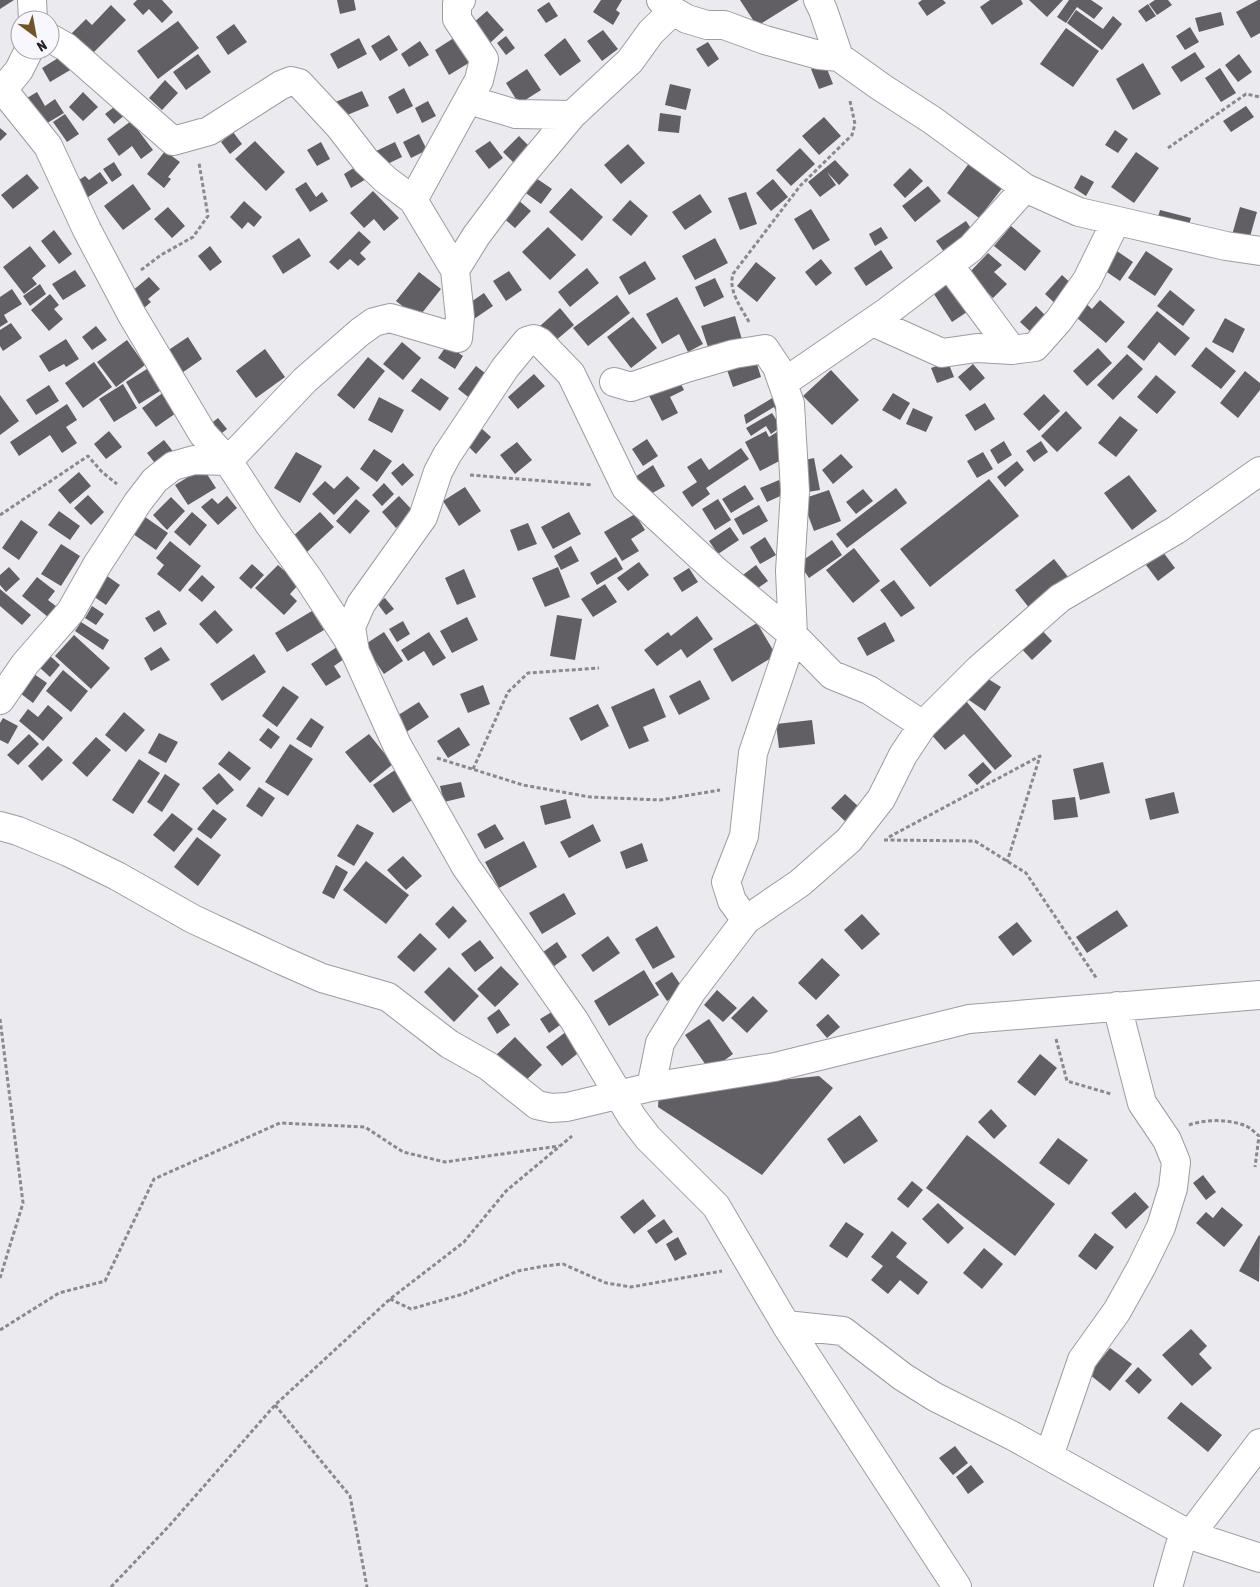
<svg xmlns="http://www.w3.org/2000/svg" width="1260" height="1587" viewBox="0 0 1260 1587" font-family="'Asap Condensed',sans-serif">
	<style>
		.building { fill: #615f63 }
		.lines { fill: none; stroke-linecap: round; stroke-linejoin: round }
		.minor-casing { stroke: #9c9ca1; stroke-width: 30 }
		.path { stroke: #8a898d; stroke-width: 3; stroke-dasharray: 4 2.5; stroke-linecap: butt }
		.minor { stroke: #fff; stroke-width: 28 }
	</style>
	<rect width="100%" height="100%" fill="#ebeaef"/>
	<path class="building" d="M0,0H14L0,9Z
		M137,0H162L173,12L162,23L149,9L143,15L133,4Z
		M337,0H354L356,10L340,14Z
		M601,0H622L616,10L620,13L613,25L593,12Z
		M740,0H799L757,26Z
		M922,0H943L946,3L927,16L918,3Z
		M990,0H1021L1023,4L992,25L980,7Z
		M1029,0H1063L1047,17Z
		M1069,0H1091L1103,8L1094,19L1077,7L1066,23L1057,17Z
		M1155,0H1168L1172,5L1157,15L1149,4Z
		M1258,0H1260V33L1251,38L1236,12Z
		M549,2L558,16L546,23L537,10Z
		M1148,4L1156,16L1146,22L1138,11Z
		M111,5L126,20L89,57L68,37L86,19L92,25Z
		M1076,10L1103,29L1113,16L1122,24L1102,50L1067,23Z
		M487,11L504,30L490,43L473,23Z
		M1221,12L1224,25L1199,32L1195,18Z
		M178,21L199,48L158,79L137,51Z
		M234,24L247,42L228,55L216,37Z
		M1190,27L1199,42L1185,50L1176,36Z
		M1066,28L1099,51L1073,87L1040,64Z
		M603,30L618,49L602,61L587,41Z
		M389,35L398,50L380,61L371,46Z
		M457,36L472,61L449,75L435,50Z
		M506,36L515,48L506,55L497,43Z
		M359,38L367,54L338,69L330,54Z
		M565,38L581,61L560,76L544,55Z
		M420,41L429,55L409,67L401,54Z
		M708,42L719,59L708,67L696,49Z
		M1195,52L1205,67L1181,82L1171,67Z
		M198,54L211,72L186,90L173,72Z
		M1239,54L1252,72L1238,82L1225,65Z
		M63,55L72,69L50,82L42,68Z
		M1143,63L1161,94L1133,110L1116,79Z
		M825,64L833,84L819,89L811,69Z
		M1220,68L1236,93L1221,102L1205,78Z
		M527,69L541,90L519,104L506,83Z
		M165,80L178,93L162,110L149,98Z
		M670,84L691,89L686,110L665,105Z
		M404,88L413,106L397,114L388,97Z
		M362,91L369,106L340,118L333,103Z
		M37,92L45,106L55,99L64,113L44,125L27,98Z
		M83,92L98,107L83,121L69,107Z
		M428,101L436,116L422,123L415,108Z
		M118,104L126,114L114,124L105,114Z
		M1246,106L1254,117L1231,132L1223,121Z
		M660,113L681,116L679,133L658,131Z
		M65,114L79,134L67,142L53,122Z
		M824,117L841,136L819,155L802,136Z
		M131,121L153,150L141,159L132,146L119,156L107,139Z
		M0,128L7,134L0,141Z
		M1115,130L1128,139L1118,153L1105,145Z
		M233,132L242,144L230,154L221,142Z
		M419,134L427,150L411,158L403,142Z
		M519,136L534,151L518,167L503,152Z
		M255,141L285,172L266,191L235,159Z
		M490,141L503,158L489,169L475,151Z
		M321,142L330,159L317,166L307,150Z
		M395,142L402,157L379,168L372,153Z
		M628,144L645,163L621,184L604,165Z
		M800,148L815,164L791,186L776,170Z
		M165,151L180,162L168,177L171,179L164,188L147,174Z
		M1136,152L1159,168L1134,203L1111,187Z
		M835,160L849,175L839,185L827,172L836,185L820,197L808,182Z
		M114,162L122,175L112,182L103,169Z
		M970,162L1003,187L979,218L947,193Z
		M360,164L368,178L351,188L344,174Z
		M910,168L923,181L905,198L893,185Z
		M100,172L108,183L84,200L73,184L85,176L89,180Z
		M27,174L39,188L13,209L1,195Z
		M1081,175L1094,182L1086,196L1074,188Z
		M533,176L552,189L541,204L523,191Z
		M773,179L788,197L771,211L756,193Z
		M306,182L316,197L322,192L328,201L310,212L295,189Z
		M133,184L151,209L123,230L104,206Z
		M928,186L941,201L915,222L902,206Z
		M571,188L603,217L582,241L549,212Z
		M373,191L399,218L384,231L374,219L364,228L350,213Z
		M746,192L757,224L740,230L728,198Z
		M700,194L712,212L685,230L672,212Z
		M517,199L531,211L515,228L501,216Z
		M630,200L648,216L631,236L612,220Z
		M244,201L262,217L254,227L248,222L242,229L230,217Z
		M168,207L185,226L172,238L154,219Z
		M1240,207L1257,212L1249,240L1232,235Z
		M811,209L830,240L813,250L794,219Z
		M1160,210L1191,218L1187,232L1156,224Z
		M966,221L976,236L947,256L936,241Z
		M1011,226L1041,251L1025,271L994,246Z
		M548,227L576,255L550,280L522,252Z
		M881,227L888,238L875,246L869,234Z
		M54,230L72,254L59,264L41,241Z
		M359,231L371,242L360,253L366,259L358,266L350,259L338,270L329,262Z
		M299,238L311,256L283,274L272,256Z
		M715,238L728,263L695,280L682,256Z
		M30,246L46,266L32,278L37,284L24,294L3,267Z
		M210,246L222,262L210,271L198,256Z
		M1111,247L1133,262L1120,281L1098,266Z
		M881,250L893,268L866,286L854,268Z
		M1146,251L1173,269L1155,296L1128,278Z
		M988,253L1002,265L994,272L1007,284L993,298L968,274Z
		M821,259L832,273L816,286L805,272Z
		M645,261L656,279L629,295L619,277Z
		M756,262L776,278L757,302L737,286Z
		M587,268L599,283L570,307L558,292Z
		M75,270L86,286L63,300L52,284Z
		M509,271L522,290L506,301L493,281Z
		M419,272L441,289L418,318L396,301Z
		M1062,275L1078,290L1061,309L1045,294Z
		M149,277L160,289L148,299L151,302L144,308L131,292Z
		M715,278L724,297L704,307L695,287Z
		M951,279L970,310L952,322L932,291Z
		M40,284L46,294L30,306L23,296Z
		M12,289L22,304L4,315L8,322L0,327V297Z
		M1170,290L1195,310L1183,326L1157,306Z
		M484,293L493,306L474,319L465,306Z
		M50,294L59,305L54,309L63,319L49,331L31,310Z
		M617,295L630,313L588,346L573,328Z
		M677,297L703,344L688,352L679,334L662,344L646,314Z
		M1080,298L1092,309L1100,300L1125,322L1106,343L1069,311Z
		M1036,306L1050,320L1034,335L1020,322Z
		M560,308L574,325L554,342L540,326Z
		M1157,311L1190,338L1175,356L1159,342L1144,361L1127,347Z
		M735,316L743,343L710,353L701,326Z
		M633,317L657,348L631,368L607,337Z
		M1225,318L1245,329L1233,353L1212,342Z
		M11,323L22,338L3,351L0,346V330Z
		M96,326L107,340L92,350L82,337Z
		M188,337L202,359L176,377L161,355Z
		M66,339L79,359L66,367L64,364L49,372L39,356Z
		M127,340L145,365L116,387L97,362Z
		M402,342L421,358L403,380L383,364Z
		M447,345L463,356L455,369L438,358Z
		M1206,347L1236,371L1221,389L1191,366Z
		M1098,348L1112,363L1087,386L1073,371Z
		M265,349L285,377L256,398L236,371Z
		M1127,354L1143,369L1113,400L1097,385Z
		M368,357L385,371L354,409L337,395Z
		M755,358L761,377L733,387L726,367Z
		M94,362L112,387L83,408L65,383Z
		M948,362L954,377L937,383L931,368Z
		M973,364L985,378L970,391L958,377Z
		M476,366L494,380L476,403L458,389Z
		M147,369L160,391L139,404L126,382Z
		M831,370L859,400L832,425L803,396Z
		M1245,371L1260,383V390L1238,418L1220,403Z
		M534,374L545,386L518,409L508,397Z
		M676,374L684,390L670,397L678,413L662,421L646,390Z
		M1156,375L1176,392L1157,414L1137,397Z
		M421,378L449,398L440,411L411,391Z
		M123,384L137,408L114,422L99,399Z
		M49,385L59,401L36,415L26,400Z
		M164,392L179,411L156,427L142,408Z
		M893,393L910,403L900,420L882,410Z
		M1044,394L1060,411L1039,431L1023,414Z
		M0,395L19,421L0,435Z
		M379,397L404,410L392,433L368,420Z
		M774,397L781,408L776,412L774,407L746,424L744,415Z
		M985,403L995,419L975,431L965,415Z
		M67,404L77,420L66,427L77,443L62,453L50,435L19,456L10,442Z
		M913,408L933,417L926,432L906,424Z
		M1066,411L1082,428L1057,452L1041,436Z
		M772,413L781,427L771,434L766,426L751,436L746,428Z
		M1120,416L1138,430L1116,457L1098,443Z
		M218,418L227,429L213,440L204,429Z
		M481,428L491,437L476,454L466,444Z
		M109,431L122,447L106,459L94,444Z
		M766,431L769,437L777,432L789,456L760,471L745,442Z
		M647,439L658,456L643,466L632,449Z
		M164,440L175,454L158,467L147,453Z
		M1004,441L1012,455L998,464L990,450Z
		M1041,441L1048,452L1034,462L1026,451Z
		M517,442L532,460L515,474L500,455Z
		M741,448L749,459L706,488L710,494L692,507L682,492L697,482L687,467L701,458L709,470Z
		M374,449L392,461L377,482L360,469Z
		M296,452L322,466L300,503L274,488Z
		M983,452L993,469L977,478L967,461Z
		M841,454L853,467L833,484L822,470Z
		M814,458L820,490L802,493L796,462Z
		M1017,461L1024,470L1005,487L997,477Z
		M403,463L414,475L402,486L391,473Z
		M653,465L665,486L647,496L635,477Z
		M203,468L216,488L188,505L175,485Z
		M79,472L91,486L70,504L58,490Z
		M1129,475L1157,511L1132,530L1104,493Z
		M347,476L360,488L334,515L312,494L325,481L334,489Z
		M989,479L1019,516L930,587L900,549Z
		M779,480L785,494L767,502L760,488Z
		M384,483L394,494L382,506L372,495Z
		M745,485L754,499L731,513L722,499Z
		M465,487L481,511L459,526L443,501Z
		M896,488L907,503L847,548L836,534Z
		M863,489L873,501L856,514L846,502Z
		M829,490L841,521L814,531L802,499Z
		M88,495L104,512L91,525L74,508Z
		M227,496L237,508L218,525L201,507L212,498L218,504Z
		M399,496L414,512L396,528L382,512Z
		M171,497L185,511L167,530L153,515Z
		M356,499L370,511L350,534L336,521Z
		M718,499L731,520L715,530L702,509Z
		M759,505L768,521L743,535L734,519Z
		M59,511L80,526L70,540L48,525Z
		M138,512L168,533L156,550L126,529Z
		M192,512L207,525L190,546L174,532Z
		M320,512L334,527L307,552L292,537Z
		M569,512L581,534L553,549L541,527Z
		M635,514L645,530L631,539L639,551L622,561L604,532Z
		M21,520L38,532L19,560L2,548Z
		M528,523L537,544L518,551L510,530Z
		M730,527L739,540L718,554L709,541Z
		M765,537L776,555L760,564L750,547Z
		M832,540L842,555L809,578L799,563Z
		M170,541L201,566L180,592L157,574L164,565L156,558Z
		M61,544L80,556L61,586L41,574Z
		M571,546L579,561L561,570L554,556Z
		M854,548L880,581L853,603L826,570Z
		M1163,552L1175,568L1158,581L1146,565Z
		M616,557L623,569L597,585L590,573Z
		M1054,559L1069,578L1030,609L1015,590Z
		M639,562L649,575L628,591L617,578Z
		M252,564L264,575L251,589L239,578Z
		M278,565L299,584L290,594L297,601L284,615L255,588Z
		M756,565L768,581L751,593L739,578Z
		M9,567L20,579L6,592L0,585V575Z
		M558,567L570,597L545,607L532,578Z
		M689,568L698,582L682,592L673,578Z
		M464,569L476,597L457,605L445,578Z
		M202,575L215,587L202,602L188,590Z
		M107,576L120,585L106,605L93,596Z
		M37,577L55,591L48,600L61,610L53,621L22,596Z
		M894,580L915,608L901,617L880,590Z
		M605,584L617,602L593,617L581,599Z
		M0,589L31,615L22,625L0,606Z
		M385,598L394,609L386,615L377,603Z
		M92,606L104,614L96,625L85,618Z
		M159,610L167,624L154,632L145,618Z
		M215,610L233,630L217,644L199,624Z
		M312,611L324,630L287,652L275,633Z
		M557,615L582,619L575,660L550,656Z
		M697,616L713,639L687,658L681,649L657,666L644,650L668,632L671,636Z
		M467,617L478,640L452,653L440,631Z
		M403,621L410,634L397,642L389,629Z
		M81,622L109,640L103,650L75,631Z
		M885,622L895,641L867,656L857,638Z
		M757,623L776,655L732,682L713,649Z
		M1037,625L1052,641L1032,660L1017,644Z
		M384,632L403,661L384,674L364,645Z
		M429,632L446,658L433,666L424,651L408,661L401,650Z
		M74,635L110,668L91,689L55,656Z
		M340,645L347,657L334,666L341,677L326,686L311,664Z
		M161,647L170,660L151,671L144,658Z
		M254,654L266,672L222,701L210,684Z
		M49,655L60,665L50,677L39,667Z
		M63,670L88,691L71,712L46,691Z
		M34,674L47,683L33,703L20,693Z
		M982,675L1001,687L985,711L966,698Z
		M700,680L710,699L679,715L669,696Z
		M483,685L490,704L468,713L460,694Z
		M283,686L299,697L277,727L262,716Z
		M654,688L666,717L643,727L649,741L629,749L611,707Z
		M966,701L1012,756L995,770L964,734L945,750L929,732Z
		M419,702L429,717L402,735L392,719Z
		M598,704L609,726L581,741L569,718Z
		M48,705L63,718L43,741L19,721L28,709L38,717Z
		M124,712L145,730L126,752L105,735Z
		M3,718L18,726L8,744L0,740V723Z
		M311,718L324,727L311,748L296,739Z
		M812,720L815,744L779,748L776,724Z
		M459,727L470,745L448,758L437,741Z
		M268,728L280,737L271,749L259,740Z
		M159,733L178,742L166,763L148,753Z
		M29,734L39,744L18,765L7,755Z
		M369,734L393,764L370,783L345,752Z
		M96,737L111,750L87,777L72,763Z
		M290,744L313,759L288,796L265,782Z
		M48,746L63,760L42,781L28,766Z
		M229,751L251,768L240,781L218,764Z
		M139,759L160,773L133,814L112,800Z
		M983,762L992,772L977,785L968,775Z
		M1103,762L1110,793L1080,800L1073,769Z
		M395,770L415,798L393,813L373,785Z
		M219,773L234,790L217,805L202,788Z
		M165,774L180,784L162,812L147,802Z
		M461,782L465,797L444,802L440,786Z
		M259,787L275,798L262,817L246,806Z
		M1174,792L1179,813L1150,820L1145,799Z
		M845,794L860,808L846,822L831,808Z
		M1075,797L1078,817L1054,820L1052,800Z
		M566,799L571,818L545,825L540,806Z
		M213,809L227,819L211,839L197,829Z
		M172,813L193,829L174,852L153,835Z
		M357,824L374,833L354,866L337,856Z
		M495,824L504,839L485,849L477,834Z
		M593,824L601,841L569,858L560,842Z
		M197,837L221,855L198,886L174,867Z
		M524,841L537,867L499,888L485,862Z
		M642,843L648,861L626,869L620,852Z
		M403,856L422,876L406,890L387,870Z
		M366,861L409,895L386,924L343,890Z
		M336,865L348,872L334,899L322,893Z
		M564,893L576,914L542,934L529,913Z
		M453,906L467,921L449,939L435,924Z
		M1117,910L1128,926L1087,953L1076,937Z
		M862,914L880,934L862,950L844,930Z
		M1017,922L1032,941L1013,956L998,937Z
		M657,926L675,957L653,969L635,939Z
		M420,933L437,949L414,972L397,957Z
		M608,936L620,953L593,972L581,955Z
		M480,940L494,958L475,972L461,954Z
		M557,942L567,957L550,969L539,955Z
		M822,958L840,975L816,1000L798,983Z
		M501,966L519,984L495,1007L477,989Z
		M449,967L479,996L454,1022L424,992Z
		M644,970L659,995L609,1026L594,1001Z
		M672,972L684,990L667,1001L655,983Z
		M717,990L737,1008L723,1022L704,1005Z
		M753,996L768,1011L747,1033L731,1018Z
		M499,1009L510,1025L497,1034L487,1018Z
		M555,1010L563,1023L549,1033L540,1019Z
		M828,1014L840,1027L827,1038L816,1025Z
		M709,1019L733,1054L710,1071L685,1035Z
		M567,1031L582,1050L562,1066L546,1047Z
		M515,1037L542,1065L522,1084L495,1056Z
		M1040,1054L1057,1068L1035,1096L1017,1082Z
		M819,1076L833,1088L762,1175L658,1107L659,1093Z
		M991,1109L1007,1126L994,1139L978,1122Z
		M860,1115L878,1141L844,1164L827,1139Z
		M967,1135L1055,1204L1015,1256L926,1188Z
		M1058,1138L1088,1160L1069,1185L1039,1163Z
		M1203,1175L1216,1192L1206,1200L1193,1183Z
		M912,1181L923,1190L908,1208L897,1199Z
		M1135,1192L1149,1207L1126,1229L1111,1213Z
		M643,1199L656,1216L634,1234L620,1217Z
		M938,1203L964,1228L948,1244L922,1219Z
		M1222,1207L1243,1225L1224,1247L1196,1223L1206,1212L1213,1218Z
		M664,1219L673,1232L656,1244L647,1231Z
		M846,1222L864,1234L847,1258L829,1246Z
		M892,1231L907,1243L896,1257L928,1282L918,1295L900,1280L888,1294L871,1280L883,1266L871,1257Z
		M1095,1233L1114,1247L1096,1270L1078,1256Z
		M1259,1235L1260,1236L1259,1282L1239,1271Z
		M678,1237L687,1254L675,1261L666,1244Z
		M984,1248L1003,1264L982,1289L963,1273Z
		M1191,1329L1207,1346L1199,1354L1212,1368L1192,1386L1162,1355Z
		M1110,1348L1132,1364L1110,1391L1089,1374Z
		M1138,1367L1152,1380L1139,1394L1125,1381Z
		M1181,1402L1222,1435L1208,1452L1167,1418Z
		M955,1446L968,1463L953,1475L939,1458Z
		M971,1465L984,1482L968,1494L956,1477Z"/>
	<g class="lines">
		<g class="minor-casing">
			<path id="minor" d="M32,0L33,20
				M661,0L673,11L687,19L707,25H724L765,40L819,55L839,57L881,87L932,120L1025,188L1079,212L1226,246L1260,251
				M818,0L823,10L839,57
				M50,38L66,47L173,141L209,131L281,85L291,81L299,83L339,126L366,161L386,180L413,200
				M29,50L19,70L3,90L48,146L87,230L132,315L203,434L228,461L269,524L308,578L346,636L355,652L397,745L466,867L574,1020L632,1117L648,1138L716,1206L786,1325L957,1587
				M469,100L516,114L572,115
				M949,265L1012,350
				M455,270L413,200L479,80L484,59L457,19V4L461,0
				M873,322L942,353L977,348L1012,350L1035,347L1059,320L1087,280L1116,221
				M614,382L631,387L686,368L734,354L765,349L777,367L790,404L795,491L790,571L793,635L753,753L744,836L726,882L732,901L746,920
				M783,383L888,311L971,248L1025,188
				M355,652L351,627L361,604L423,517L438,472L447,455L505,368L527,341L534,339L540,342L571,374L626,488L716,571L793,635L832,675L869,690L923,725
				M0,700L25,664L71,611L97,565L138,502L155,480L173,466L194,460L228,461L305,380L360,332L374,322L390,318L458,338L460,317L455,270L476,236L520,177L572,115L630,61L651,32L673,11
				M0,826L18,831L68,852L117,876L193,919L281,960L322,978L388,997L449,1044L488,1066L537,1105L551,1108L567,1107L651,1087L775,1067L969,1019L1260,995
				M651,1087L660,1043L692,991L746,920L800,883L849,840L881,799L903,755L923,725L979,669L1060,598L1176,530L1260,471
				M786,1325L843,1331L903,1377L935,1397L1013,1436L1190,1535L1260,1558
				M1049,1456L1082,1360L1117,1311L1141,1268L1161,1227L1173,1188L1176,1162L1167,1140L1142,1103L1117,1006
				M1190,1535L1260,1443
				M1168,1587L1184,1531"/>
		</g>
		<path class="path" d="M1168,148L1246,94L1260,97
			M141,270L161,255L193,237L208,216L199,163
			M749,322C741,307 728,291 733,274L800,186L852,135L855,124L850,101
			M470,475L593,485
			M0,515L88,456L102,472L117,484
			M437,758L523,785L590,797L660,800L720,790
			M473,769L508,692L528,673L599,668
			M889,837L1040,756L1007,862
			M884,840L975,841L1026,873L1097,979
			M0,1019L23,1203L0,1278
			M1056,1039L1067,1081L1111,1094
			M1189,1125C1206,1119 1229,1119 1246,1126C1251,1128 1255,1133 1259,1136L1255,1167
			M390,1299L411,1309L463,1294L518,1271L544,1266L563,1264L606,1283L631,1287L722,1271
			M0,1330L59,1293L105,1281L154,1179L280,1123L365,1127L403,1152L445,1162L559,1146
			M275,1405L350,1496L367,1587
			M111,1587L169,1526L275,1405L390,1299L464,1242L506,1191L572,1136"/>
		<use href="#minor" class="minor"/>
	</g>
	<g transform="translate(35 35) rotate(148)"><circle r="24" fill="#f8f7fd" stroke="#a2a1a6"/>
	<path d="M0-4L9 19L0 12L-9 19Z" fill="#6e5626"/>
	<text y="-8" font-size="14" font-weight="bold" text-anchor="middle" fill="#212123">N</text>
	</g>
</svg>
